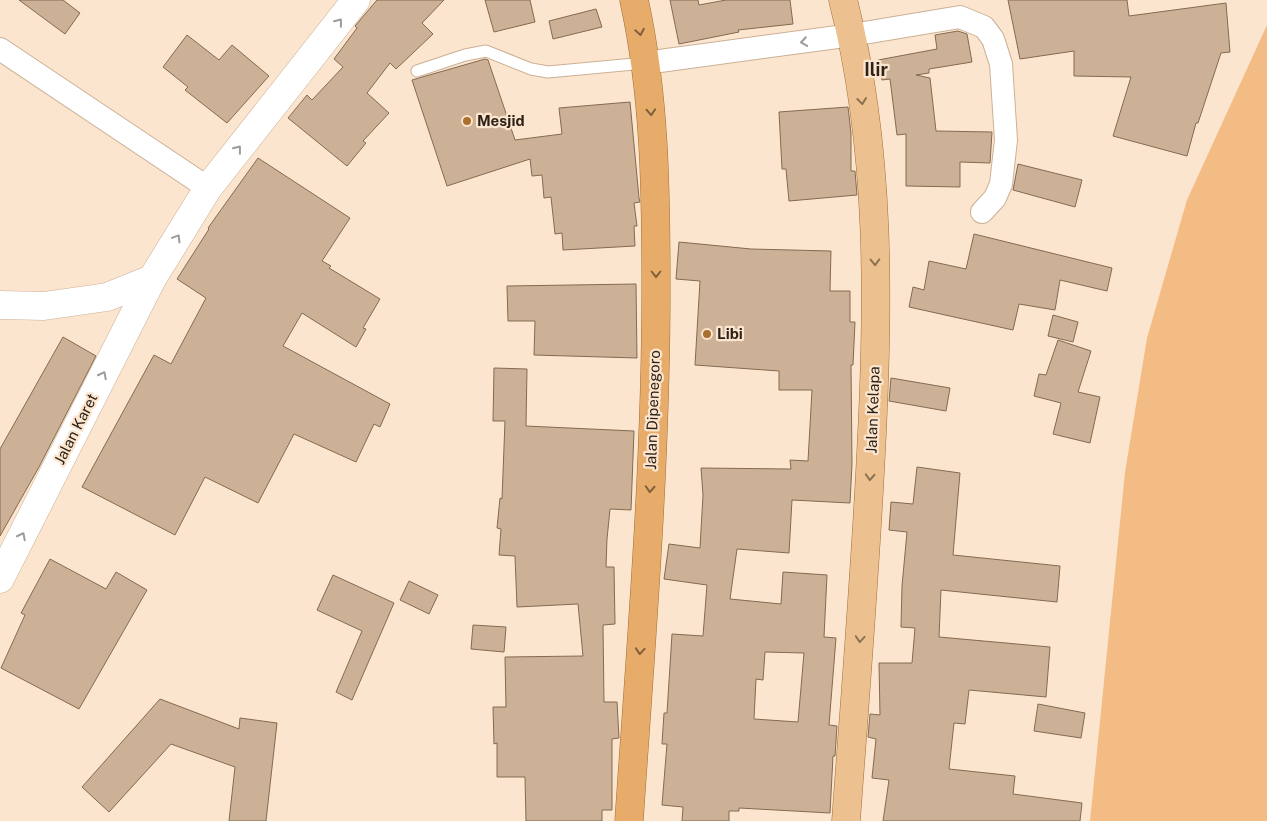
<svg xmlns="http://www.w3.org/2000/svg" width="1267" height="821" viewBox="0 0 1267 821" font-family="'Public Sans',sans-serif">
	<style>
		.water { fill: #f3bc84 }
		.building { fill: #ccb196; stroke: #836a51; fill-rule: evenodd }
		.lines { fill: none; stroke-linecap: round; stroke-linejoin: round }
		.service-casing { stroke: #cbb095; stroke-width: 13 }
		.minor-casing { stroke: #cbb095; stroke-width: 24 }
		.tertiary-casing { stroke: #cbb095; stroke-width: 29 }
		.secondary-casing { stroke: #cbb095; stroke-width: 29 }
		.primary-casing { stroke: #a26e34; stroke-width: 29 }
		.trunk-casing { stroke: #a26e34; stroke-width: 29 }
		.service { stroke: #fff; stroke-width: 11 }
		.minor { stroke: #fff; stroke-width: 22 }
		.tertiary { stroke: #fff; stroke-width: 28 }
		.secondary { stroke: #fff; stroke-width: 28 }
		.primary { stroke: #edc18f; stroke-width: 28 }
		.trunk { stroke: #e7ac6a; stroke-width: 28 }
		.oneway { stroke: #a09b97 }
		.oneway2 { stroke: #80603c }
		.oneway3 { stroke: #8c7153 }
		.poi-dot { fill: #a86f2d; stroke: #fce5cf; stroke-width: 2 }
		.labels { text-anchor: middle; stroke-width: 4.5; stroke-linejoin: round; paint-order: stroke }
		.poi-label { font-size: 15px; font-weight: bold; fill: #2c2117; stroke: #fce5cf; text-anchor: start }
		.street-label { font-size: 15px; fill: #2c2117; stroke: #fce5cf }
		.quarter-label { font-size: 18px; font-weight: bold; fill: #2c2117; stroke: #fce5cf }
	</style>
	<rect width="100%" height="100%" fill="#fce5cf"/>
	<path class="water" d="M1267,25V821H1090L1125,472L1147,338L1187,200Z"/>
	<path class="building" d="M19,0H63L80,13L65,34Z
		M377,0H444L422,23L433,34L396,69L390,63L367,93L389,113L363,141L366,143L347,166L288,118L307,95L312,100L343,67L334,59L357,28L355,26Z
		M485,0H530L535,22L494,32Z
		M670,0H698L699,5L726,0H790L793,24L738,30L739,32L679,44Z
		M1008,0H1127L1129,16L1226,3L1230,52L1221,53L1198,123H1196L1187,156L1113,136L1131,77L1074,76V51L1020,59Z
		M596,9L602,27L553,39L549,21Z
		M958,31L967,34L972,62L929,69V73L916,75L930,78L936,131L992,132L990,163L960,162V187L906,186V134L897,135L890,79L882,80L878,60L937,49L935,35Z
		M187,35L219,60L232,45L269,76L227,123L185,90L188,87L163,67Z
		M485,59L488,60L515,140L562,134L559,108L630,102L639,198L640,202L634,203L637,226H634L635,246L563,250L562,233L555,234L551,197L544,198L542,175L532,176L530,159L447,186L412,80Z
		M848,107L851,133V171H855L857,195L789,201L786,169H782L779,112Z
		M258,158L350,218L322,261L331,266L329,268L380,299L363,328L366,329L356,347L302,313L283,346L390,404L380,427L374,424L356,462L294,434L258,503L205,477L175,535L82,487L154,355L171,364L206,298L177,279L209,229L208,228Z
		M1018,164L1082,180L1075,207L1013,190Z
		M974,234L1112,268L1107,291L1060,280L1055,310L1019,304L1013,330L909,307L913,287L924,290L929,261L966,269Z
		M679,242L751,249L831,251L830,291H850V322H855L853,365H851L852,464L850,503L792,500L789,553L737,549L730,599L781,604L783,572L827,575L824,637L836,638L829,725L837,726L835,756H833L830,813L739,808V811H729V821H682L683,807L662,805L667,744H662L664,713H667L672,634L703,636L707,585L664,579L669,544L700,548L703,495L701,468L791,469L790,460L808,461L812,390H779V371L695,365L700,281L676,279ZM765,652L804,653L798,722L754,719L756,679L763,680Z
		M636,284L637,358L534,355L535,321H508L507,286Z
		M1053,315L1078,322L1073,342L1048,336Z
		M63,337L96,356L39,467L0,536V449Z
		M1058,340L1091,351L1078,392L1100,397L1090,443L1053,434L1061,403L1034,396L1039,374L1046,375Z
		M494,368L527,369L526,426L634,431L631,510L610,509L607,539L606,567H614L615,624L603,625L604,702H617L619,738L612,739V810H602V821H526L525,777H497V743L494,744L493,707H506L505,657L583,656L578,604L517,607L515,556L499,555L501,529L497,528L500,498L502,499L505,421H493Z
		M891,378L950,388L946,411L889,401Z
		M917,467L960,473L953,555L1060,566L1057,602L941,590L939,637L1050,647L1046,697L969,690L965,724L954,723L949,769L1015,776L1013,794L1082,803L1080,821H883L889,780L872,778L876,739L868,737L870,714L880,715L879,663H912L915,628L901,627L902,586L907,532L889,530L891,502L913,504Z
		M50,559L106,589L116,572L147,590L79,709L1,668L25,615L21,613Z
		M333,575L394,603L352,700L336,692L362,631L317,610Z
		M409,581L438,595L429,614L400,600Z
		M473,625L506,627L504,652L471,649Z
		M160,699L239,729L240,718L277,723L266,821H229L235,767L171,744L109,812L82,787Z
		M1038,704L1085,713L1081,738L1034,731Z"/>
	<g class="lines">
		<g class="service-casing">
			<path id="service" d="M417,71L465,55L486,51L531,69L548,72L645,63"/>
		</g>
		<g class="minor-casing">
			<path id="minor" d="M0,49L208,188
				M645,63L852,35L960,17L984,27L993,39L1001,64L1006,140L1001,184L995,198L982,212"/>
		</g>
		<g class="tertiary-casing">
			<path id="tertiary" d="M0,579L152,279"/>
		</g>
		<g class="secondary-casing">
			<path id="secondary" d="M0,305L44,306L107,297L152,279L208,188L356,0"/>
		</g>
		<g class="primary-casing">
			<path id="primary" d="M843,0C881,148 879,302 871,453C865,576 855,698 846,821"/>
		</g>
		<g class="trunk-casing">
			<path id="trunk" d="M629,821C641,644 656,466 656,288C656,192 655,95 634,0"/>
		</g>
		<use href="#service" class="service"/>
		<use href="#minor" class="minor"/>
		<use href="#tertiary" class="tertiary"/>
		<use href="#secondary" class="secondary"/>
		<use href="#primary" class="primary"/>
		<use href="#trunk" class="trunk"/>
	</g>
	<defs><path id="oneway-chevron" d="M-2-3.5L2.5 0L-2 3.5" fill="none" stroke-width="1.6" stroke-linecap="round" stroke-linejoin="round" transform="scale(1.25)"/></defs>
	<g class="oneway">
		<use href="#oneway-chevron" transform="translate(339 22) rotate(-52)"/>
		<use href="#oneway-chevron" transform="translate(804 42) rotate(172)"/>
		<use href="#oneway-chevron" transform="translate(238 149) rotate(-52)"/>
		<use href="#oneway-chevron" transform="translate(177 238) rotate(-59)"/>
		<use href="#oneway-chevron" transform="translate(103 375) rotate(-63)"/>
		<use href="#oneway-chevron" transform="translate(22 536) rotate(-63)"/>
	</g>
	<g class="oneway2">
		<use href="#oneway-chevron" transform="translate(640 32) rotate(80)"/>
		<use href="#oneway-chevron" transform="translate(651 112) rotate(87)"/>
		<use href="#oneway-chevron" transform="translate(656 274) rotate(90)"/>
		<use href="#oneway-chevron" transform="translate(650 489) rotate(93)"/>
		<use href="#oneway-chevron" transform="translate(640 651) rotate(94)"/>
	</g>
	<g class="oneway3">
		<use href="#oneway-chevron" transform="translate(862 101) rotate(83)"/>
		<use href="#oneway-chevron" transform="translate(875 262) rotate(89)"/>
		<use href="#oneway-chevron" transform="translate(870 477) rotate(93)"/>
		<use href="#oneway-chevron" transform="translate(860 639) rotate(94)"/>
	</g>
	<g class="poi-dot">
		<circle cx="467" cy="121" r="5"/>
		<circle cx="707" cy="334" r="5"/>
	</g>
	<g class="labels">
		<g class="poi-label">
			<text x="477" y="126">Mesjid</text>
			<text x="717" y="339">Libi</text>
		</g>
		<g class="street-label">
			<text transform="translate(653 410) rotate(-88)" y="5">Jalan Dipenegoro</text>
			<text transform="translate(873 410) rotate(-88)" y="5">Jalan Kelapa</text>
			<text transform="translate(76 429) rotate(-63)" y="5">Jalan Karet</text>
		</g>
		<g class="quarter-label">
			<text x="876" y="76">Ilir</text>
		</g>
	</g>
</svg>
